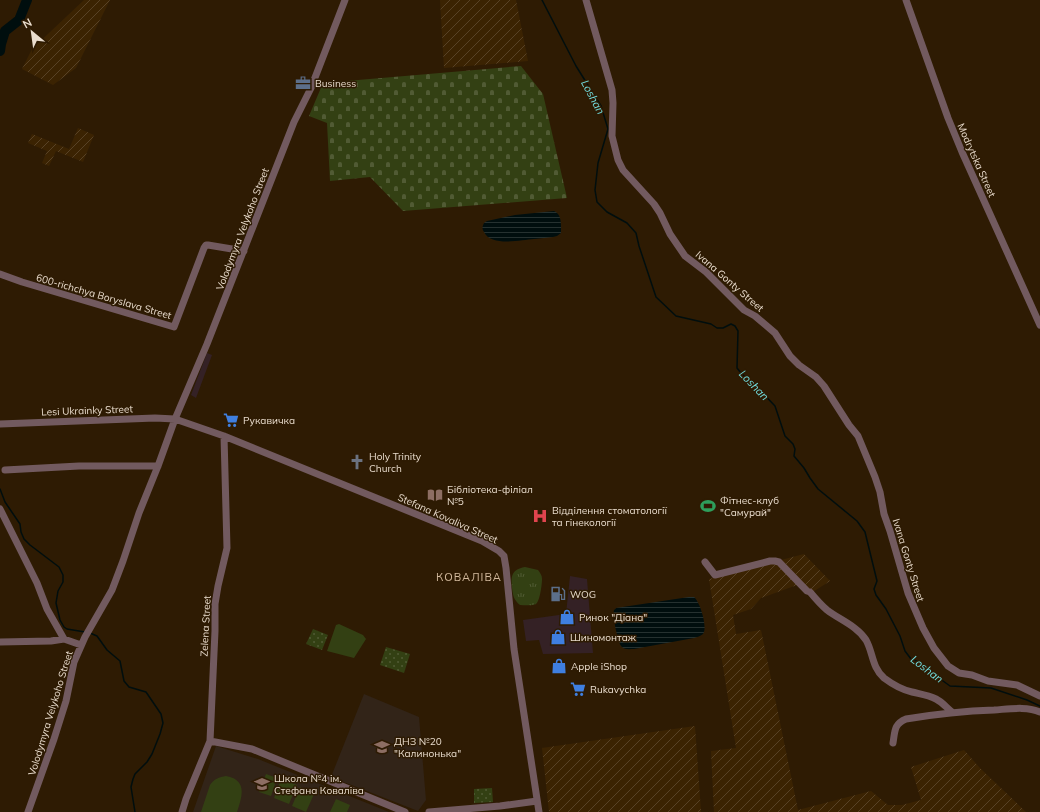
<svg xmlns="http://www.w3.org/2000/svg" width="1040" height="812" viewBox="0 0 1040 812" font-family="Mulish,sans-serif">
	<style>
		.commercial { fill: #342125 }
		.industrial { fill: url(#industrial-furrows) }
		.education { fill: #322418 }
		.grass { fill: url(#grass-tufts) }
		.cemetery { fill: url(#cemetery-stones) }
		.park { fill: url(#park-dots) }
		.pitch { fill: #334013 }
		.water { fill: url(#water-rules) }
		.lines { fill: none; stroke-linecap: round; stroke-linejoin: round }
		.stream { stroke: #000e0e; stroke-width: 1.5 }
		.river { stroke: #000e0e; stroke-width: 10 }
		.minor { stroke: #725a5f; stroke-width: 7 }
		.labels { text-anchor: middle; stroke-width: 3; stroke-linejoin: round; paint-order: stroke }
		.poi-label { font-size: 10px; fill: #eaddce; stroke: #2e1b03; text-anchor: start }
		.street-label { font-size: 10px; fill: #eaddce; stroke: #2e1b03 }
		.water-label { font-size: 11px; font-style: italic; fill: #72dee0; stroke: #2e1b03 }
		.neighbourhood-label { font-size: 11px; letter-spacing: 1px; fill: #d3ba9e; stroke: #2e1b03 }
	</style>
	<defs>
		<pattern id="industrial-furrows" width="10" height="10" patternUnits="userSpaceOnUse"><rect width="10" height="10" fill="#3b2302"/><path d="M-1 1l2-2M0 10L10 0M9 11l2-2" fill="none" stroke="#584226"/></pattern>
		<pattern id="grass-tufts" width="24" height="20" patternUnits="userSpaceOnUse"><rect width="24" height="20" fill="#334013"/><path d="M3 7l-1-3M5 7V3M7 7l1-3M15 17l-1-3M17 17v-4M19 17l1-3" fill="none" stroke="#515b34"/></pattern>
		<pattern id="cemetery-stones" width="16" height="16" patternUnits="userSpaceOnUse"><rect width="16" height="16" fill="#334013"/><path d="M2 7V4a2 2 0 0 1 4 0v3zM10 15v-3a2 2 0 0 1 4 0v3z" fill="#515b34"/></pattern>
		<pattern id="park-dots" width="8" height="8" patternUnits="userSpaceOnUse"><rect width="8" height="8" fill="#334013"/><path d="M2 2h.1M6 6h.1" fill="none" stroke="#515b34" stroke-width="1.8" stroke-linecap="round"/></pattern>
		<pattern id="water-rules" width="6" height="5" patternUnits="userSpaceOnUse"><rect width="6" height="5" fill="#000e0e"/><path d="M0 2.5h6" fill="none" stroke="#253130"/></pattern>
	</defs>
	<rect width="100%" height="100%" fill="#2e1b03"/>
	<path class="commercial" d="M207,353L212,355L196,398L191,395Z
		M570,576L587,579L593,653L543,654L539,640L526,641L523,620L566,614Z"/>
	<path class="industrial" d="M84,0H110L76,68L53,85L22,69L32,49Z
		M440,0H516L528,61L444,68Z
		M78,128L94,135L83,162L56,151L49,166L42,163L47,151L28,143L32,134L69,149Z
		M804,554L830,581L808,595L797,585L761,598L751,609L733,615L736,634L761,630L798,810L871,791L888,805H902L921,800L911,767L964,750L980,768L1026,812H714L711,751L736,748L709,579Z
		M695,726L701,812H549L542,748Z"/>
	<path class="education" d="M364,694L419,717L426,800L418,811L331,777Z
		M216,746L258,759L389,812H193Z"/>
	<path class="grass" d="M525,567L538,570C540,573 542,575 542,579C542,584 540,601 536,604C532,606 525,605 520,605C514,600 513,596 512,588C511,576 511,570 525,567Z"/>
	<path class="cemetery" d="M521,66L543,94L567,198L403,211L370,177L330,181L327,123L309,116L323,83Z"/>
	<path class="park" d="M313,629L328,635L322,650L306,644Z
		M386,647L410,654L404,673L380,665Z
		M492,788L493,802L474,803V789Z"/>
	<path class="pitch" d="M339,624L363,635L366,639L354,658L327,651L336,625Z
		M266,774L277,778L271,796L259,792Z
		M226,776C248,780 242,797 237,812H201L210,785C214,779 219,777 226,776Z
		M281,779L297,785L289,804L274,798Z
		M300,787L314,794L306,812L292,806Z
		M336,799L350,805L347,812H330Z"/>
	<path class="water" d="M554,211C562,214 561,225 561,233L557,236L553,237C547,238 541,238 534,239C521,240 491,247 484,232C482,229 482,227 484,223L487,221L515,215Z
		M689,597H694C700,602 708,627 703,634C701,636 697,637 694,638L634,649C630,649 625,650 622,647C618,644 612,615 614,610C615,609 616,609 616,608Z"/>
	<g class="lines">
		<path class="stream" d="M542,0L576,66L601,106L608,129L598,163L595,190L597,202L607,212L627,223L636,233L639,246L656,297L676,316L711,324L717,328H723L731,324L735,326L738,331L737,368L741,373L753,383L775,406L785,436L793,444L795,449L794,456L804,468L810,478L818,489L857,521L865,532L877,581L874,589L876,595L886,609L900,636L905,651L911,659L920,662L925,668L950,686L991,688L1027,700L1040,706
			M0,489L5,502L20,524L21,532L24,539L30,545L59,567L63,575V582L58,591L56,603L60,620L64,627L67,629L85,632
			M90,633L97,636L107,650L120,661L124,681L129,687L146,692L161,714L163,723L160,734L152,754L147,762L135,774L133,779L131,787L135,812"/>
		<path class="river" d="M0,51L1,44L5,31L19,20L27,0"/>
		<path class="minor" d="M586,0L612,90L613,103L612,136L618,160L623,170L654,204L660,213L670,234L685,256L706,272L744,310L755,316L775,333L790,356L799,365L816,377L824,386L849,425L858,436L875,477L880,492L884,514L890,531L908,593L923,628L934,648L948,666L959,673L972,675L988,681L1017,685L1040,696
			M906,0L948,118L962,152L1040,325
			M0,274L22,282L174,327L204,248L206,245H208L244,251
			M0,424L155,418L175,419L224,436L482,541L499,551L504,556L506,568L514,649L539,812
			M5,470L79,466H158
			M0,509L37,583L47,609L64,639
			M705,562L715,575L770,561H775L779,562L807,591L810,592C815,598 821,605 827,610C840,620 857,626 866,640C873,652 872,668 884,678C892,684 903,690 912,692C920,694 928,695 936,699C942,702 947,708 952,712
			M0,642L51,641L64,639L81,645
			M210,741L252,749L405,812
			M893,743C895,731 894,724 906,719C936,714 964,711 994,710C1009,709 1027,706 1040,712
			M28,812L54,739L66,701L74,662L85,637L112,590L123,561L139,513L158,466L175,419L207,344L294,122L311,88L345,0
			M182,812L186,799L210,741L215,631V604L218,586L227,548L224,436
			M429,812L500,806L537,801"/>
	</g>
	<defs>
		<g id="office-bare" transform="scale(1.2)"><path d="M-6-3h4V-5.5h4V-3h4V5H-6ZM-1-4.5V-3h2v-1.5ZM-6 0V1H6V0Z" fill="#5c6f8a" stroke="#2e1b03" stroke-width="2.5" paint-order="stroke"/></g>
		<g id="supermarket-bare" transform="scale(1.2)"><path d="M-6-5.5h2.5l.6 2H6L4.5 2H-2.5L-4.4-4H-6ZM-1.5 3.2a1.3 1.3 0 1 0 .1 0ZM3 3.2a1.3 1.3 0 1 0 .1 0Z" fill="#3f7fe0" stroke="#2e1b03" stroke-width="2.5" paint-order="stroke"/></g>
		<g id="church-bare" transform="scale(1.2)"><path d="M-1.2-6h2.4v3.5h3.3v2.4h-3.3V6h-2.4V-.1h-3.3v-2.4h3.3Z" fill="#6b7280" stroke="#2e1b03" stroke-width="2.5" paint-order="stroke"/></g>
		<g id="library-bare" transform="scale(1.2)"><path d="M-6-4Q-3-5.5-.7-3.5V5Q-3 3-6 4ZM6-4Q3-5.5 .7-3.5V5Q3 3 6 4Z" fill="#8d6e63" stroke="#2e1b03" stroke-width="2.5" paint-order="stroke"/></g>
		<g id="stadium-bare" transform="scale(1.2)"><path d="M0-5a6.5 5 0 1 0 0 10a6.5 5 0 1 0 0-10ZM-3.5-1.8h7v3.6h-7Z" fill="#2e9e5b" stroke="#2e1b03" stroke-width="2.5" paint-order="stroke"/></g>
		<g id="hospital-bare" transform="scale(1.2)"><path d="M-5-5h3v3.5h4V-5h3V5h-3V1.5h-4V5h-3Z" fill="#e0444e" stroke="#2e1b03" stroke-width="2.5" paint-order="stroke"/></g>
		<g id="fuel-bare" transform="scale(1.2)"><path d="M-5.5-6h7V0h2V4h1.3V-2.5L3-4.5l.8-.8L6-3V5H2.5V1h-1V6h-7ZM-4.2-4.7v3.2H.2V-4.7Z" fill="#5c6f8a" stroke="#2e1b03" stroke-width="2.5" paint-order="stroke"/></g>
		<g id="shop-bare" transform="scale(1.2)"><path d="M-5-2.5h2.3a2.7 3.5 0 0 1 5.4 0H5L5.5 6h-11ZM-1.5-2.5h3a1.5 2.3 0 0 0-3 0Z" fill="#3f7fe0" stroke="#2e1b03" stroke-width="2.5" paint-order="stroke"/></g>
		<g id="school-bare" transform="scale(1.2)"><path d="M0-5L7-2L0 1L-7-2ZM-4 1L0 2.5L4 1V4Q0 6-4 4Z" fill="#8d6e63" stroke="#2e1b03" stroke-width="2.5" paint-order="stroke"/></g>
	</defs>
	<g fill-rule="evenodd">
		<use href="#office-bare" x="303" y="83"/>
		<use href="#supermarket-bare" x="231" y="420"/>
		<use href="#church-bare" x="357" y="462"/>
		<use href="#library-bare" x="435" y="495"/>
		<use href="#stadium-bare" x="708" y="506"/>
		<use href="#hospital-bare" x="540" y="516"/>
		<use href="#fuel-bare" x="558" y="594"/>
		<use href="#shop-bare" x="567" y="617"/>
		<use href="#shop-bare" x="558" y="637"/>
		<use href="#shop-bare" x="559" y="666"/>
		<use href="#supermarket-bare" x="578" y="689"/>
		<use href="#school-bare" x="382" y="747"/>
		<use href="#school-bare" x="262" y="784"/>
	</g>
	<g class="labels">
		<g class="poi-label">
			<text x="315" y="87">Business</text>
			<text x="243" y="424">Рукавичка</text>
			<text x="369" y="460">Holy Trinity<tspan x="369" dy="12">Church</tspan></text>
			<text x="447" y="493">Бібліотека-філіал<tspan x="447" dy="12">№5</tspan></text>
			<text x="720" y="504">Фітнес-клуб<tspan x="720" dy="12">"Самурай"</tspan></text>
			<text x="552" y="514">Відділення стоматології<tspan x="552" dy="12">та гінекології</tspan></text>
			<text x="570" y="598">WOG</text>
			<text x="579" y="621">Ринок "Діана"</text>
			<text x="570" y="641">Шиномонтаж</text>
			<text x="571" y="670">Apple iShop</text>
			<text x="590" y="693">Rukavychka</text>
			<text x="394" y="745">ДНЗ №20<tspan x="394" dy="12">"Калинонька"</tspan></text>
			<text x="274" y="782">Школа №4 ім.<tspan x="274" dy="12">Стефана Коваліва</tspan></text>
		</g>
		<g class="street-label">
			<text transform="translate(977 160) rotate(66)" y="4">Modrytska Street</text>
			<text transform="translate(242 229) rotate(-69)" y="4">Volodymyra Velykoho Street</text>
			<text transform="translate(730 281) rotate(41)" y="4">Ivana Gonty Street</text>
			<text transform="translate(104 296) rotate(16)" y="4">600-richchya Boryslava Street</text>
			<text transform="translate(87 410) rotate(-2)" y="4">Lesi Ukrainky Street</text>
			<text transform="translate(448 518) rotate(24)" y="4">Stefana Kovaliva Street</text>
			<text transform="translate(909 560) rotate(73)" y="4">Ivana Gonty Street</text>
			<text transform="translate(205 626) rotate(-87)" y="4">Zelena Street</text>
			<text transform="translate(50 713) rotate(-73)" y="4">Volodymyra Velykoho Street</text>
		</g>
		<g class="water-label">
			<text transform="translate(593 97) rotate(62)" y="4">Loshan</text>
			<text transform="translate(754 385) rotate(46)" y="4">Loshan</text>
			<text transform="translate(927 669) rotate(37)" y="4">Loshan</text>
		</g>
		<g class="neighbourhood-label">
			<text x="469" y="581">КОВАЛІВА</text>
		</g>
	</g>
	<g transform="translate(32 32) rotate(331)" stroke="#2e1b03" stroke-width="3" paint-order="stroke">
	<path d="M0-3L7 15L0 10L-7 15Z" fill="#eaddce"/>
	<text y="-6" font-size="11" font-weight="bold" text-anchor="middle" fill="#eaddce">N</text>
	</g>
</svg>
